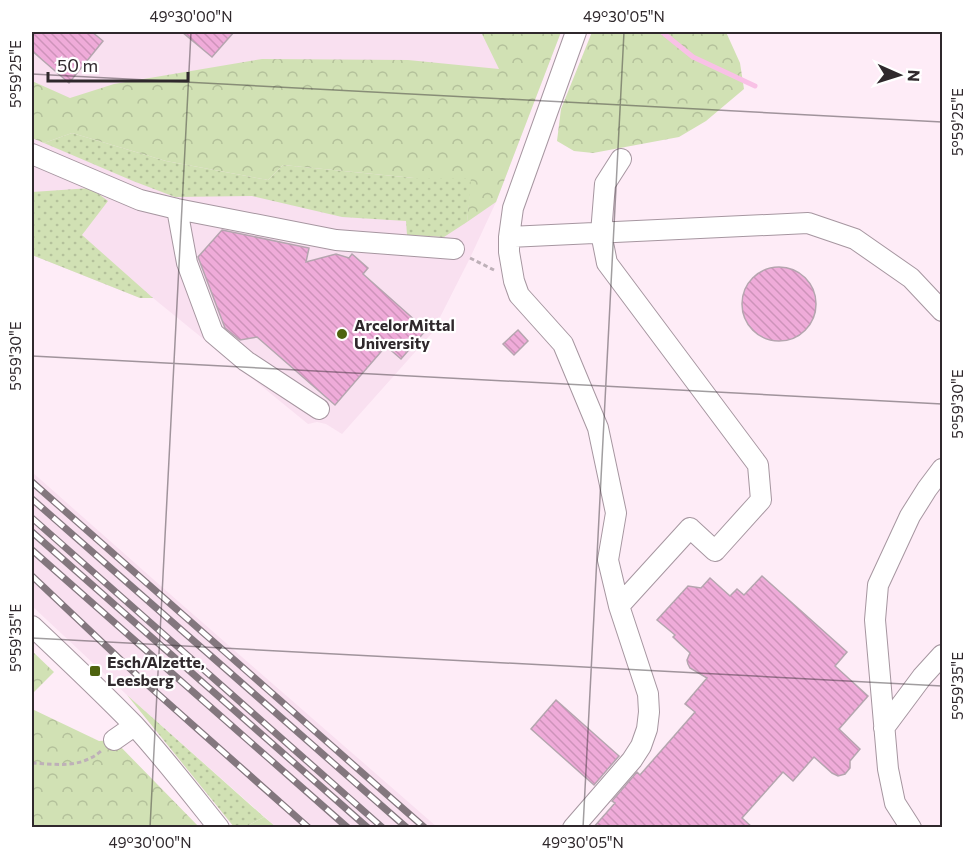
<svg xmlns="http://www.w3.org/2000/svg" width="974" height="859" viewBox="0 0 974 859" font-family="Commissioner,sans-serif">
	<style>
		.built { fill: #f9e0f0 }
		.grass { fill: url(#grass-dots) }
		.forest { fill: url(#forest-crowns) }
		.lines { fill: none; stroke-linecap: round; stroke-linejoin: round }
		.stream { stroke: #f9c1e6; stroke-width: 5 }
		.building { fill: url(#building-back-hatch); stroke: #b5a5af; stroke-width: 1.5 }
		.minor-casing { stroke: #a696a0; stroke-width: 22 }
		.path { stroke: #beb0b8; stroke-width: 3; stroke-dasharray: 4.5 3; stroke-linecap: butt }
		.minor { stroke: #fff; stroke-width: 20 }
		.rail-casing { stroke: #83777e; stroke-width: 7 }
		.rail { stroke: #fff; stroke-width: 4.5; stroke-dasharray: 14; stroke-linecap: butt }
		.ticks { fill: none; stroke: #2f282c; stroke-width: 1.5; stroke-opacity: 0.45 }
		.poi-dot { fill: #4e630f; stroke: #fff; stroke-width: 2 }
		.labels { text-anchor: middle; stroke-width: 4.5; stroke-linejoin: round; paint-order: stroke }
		.poi-label { font-size: 16px; font-weight: bold; fill: #2f282c; stroke: #fff; text-anchor: start }
		.neatline { fill: none; stroke: #2f282c; stroke-width: 2 }
		.ticks-label { font-size: 15px; text-anchor: middle; fill: #2f282c }
	</style>
	<defs>
		<pattern id="grass-dots" width="8" height="8" patternUnits="userSpaceOnUse" patternTransform="scale(1.5)"><rect width="8" height="8" fill="#d1e1b4"/><path d="M2 2h.1M6 6h.1" fill="none" stroke="#b4c19b" stroke-width="1.8" stroke-linecap="round"/></pattern>
		<pattern id="forest-crowns" width="20" height="18" patternUnits="userSpaceOnUse" patternTransform="scale(1.5)"><rect width="20" height="18" fill="#d1e1b4"/><path d="M2 6a3 3 0 1 1 6 0M12 15a3 3 0 1 1 6 0" fill="none" stroke="#b4c19b"/></pattern>
		<pattern id="building-back-hatch" width="6" height="6" patternUnits="userSpaceOnUse" patternTransform="scale(1.5)"><rect width="6" height="6" fill="#efabd9"/><path d="M-1 5l2 2M0 0l6 6M5-1l2 2" fill="none" stroke="#cd93ba"/></pattern>
	</defs>
	<rect width="100%" height="100%" fill="#feecf7"/>
	<path class="built" d="M32,32H561L496,202L470,258L432,333L342,434L326,424L317,422L308,424L153,298H140L32,255Z
		M32,472L179,602L437,827H276L127,695L32,606Z"/>
	<path class="grass" d="M72,133L166,161L268,180L283,165L414,178H472L467,222L444,237L407,235L406,221L342,217L252,196L175,197L133,181L44,143Z
		M91,188L108,201L82,235L153,298H140L32,255V192Z
		M127,695L264,817L245,827H234Z"/>
	<path class="forest" d="M481,32H561L496,202L467,222L471,178H414L283,165L268,180L166,161L72,133L44,143L32,138V81L70,98L114,84L262,59L408,60L499,69Z
		M592,32H726L740,63L744,89L706,121L679,137L593,153L574,151L557,141L561,109Z
		M32,651L54,672L32,694Z
		M32,709L99,741L114,740L199,827L32,828Z
		M264,817L276,827H245Z"/>
	<g class="lines">
		<path class="stream" d="M662,32L693,57L755,86"/>
	</g>
	<path class="building" d="M32,32H92L103,41L69,83L32,51Z
		M182,32H234L212,57Z
		M222,230L309,248L306,262L336,254L349,258L352,254L368,268L363,274L426,330L401,359L386,346L335,405L257,337L240,340L225,328L198,257Z
		M742 304a37 37 0 1 1 74 0a37 37 0 1 1-74 0Z
		M518,330L528,341L514,355L503,344Z
		M762,576L847,652L835,666L868,696L839,729L860,749L850,761V768L845,774L838,776L832,773L814,757L793,781L783,772L742,818L753,828H593L615,803L612,801L637,772L640,775L695,712L685,704L707,678L690,668L688,664L687,660L690,653L673,637L675,635L657,620L688,586L701,588L710,578L730,596L737,589L744,595Z
		M556,700L619,756L594,785L531,729Z"/>
	<g class="lines">
		<g class="minor-casing">
			<path id="minor" d="M32,154L140,200L177,209L336,240L454,249
				M177,209L187,263L213,333L246,361L319,409
				M509,237L808,223L855,239L911,278L942,311
				M619,606L690,528L715,551L761,500L758,465L607,263L601,233L605,184L621,159
				M32,626C66,658 101,691 134,725C164,758 191,793 219,828
				M884,728L922,677L942,655
				M114,740L134,726
				M573,828L632,760L641,746L647,729L649,712L648,694L619,606L608,560L616,513L598,428L563,344L519,295L514,281L509,252V237L513,208L576,32
				M911,828L895,803L888,769L875,620L878,585L910,516L927,489L942,469"/>
		</g>
		<path class="path" d="M470,258L494,270
			M32,763C57,764 80,769 101,751"/>
		<use href="#minor" class="minor"/>
		<g class="rail-casing">
			<path id="rail" d="M32,482L425,828
				M32,499L407,828
				M32,518L383,828
				M32,532L368,828
				M32,550L348,828
				M32,576L141,679L309,828"/>
		</g>
		<use href="#rail" class="rail"/>
	</g>
	<path class="ticks" d="M32,74L942,122M32,356L942,404M32,638L942,686M150,828L191,32M583,828L624,32"/>
	<g class="poi-dot">
		<circle cx="342" cy="334" r="6"/>
		<rect x="89" y="665" width="12" height="12" rx="3"/>
	</g>
	<g class="labels">
		<g class="poi-label">
			<text x="354" y="331">ArcelorMittal<tspan x="354" dy="18">University</tspan></text>
			<text x="107" y="668">Esch/Alzette,<tspan x="107" dy="18">Leesberg</tspan></text>
		</g>
	</g>
	<rect width="974" height="859" fill="none" stroke="#ffffff" stroke-width="66"/>
	<g transform="translate(899 75) rotate(93)" stroke="#ffffff" stroke-width="4.5" paint-order="stroke">
	<path d="M0-4.5L10 22L0 15L-10 22Z" fill="#2f282c"/>
	<text y="-9" font-size="16" font-weight="bold" text-anchor="middle" fill="#2f282c">N</text>
	</g>
	<path d="M48 72v9h140v-9" fill="none" stroke="#2f282c" stroke-width="3"/>
	<text x="57" y="72" font-size="18" fill="#2f282c" stroke="#ffffff" stroke-width="4.5" paint-order="stroke">50 m</text>
	<rect x="33" y="33" width="908" height="793" class="neatline"/>
	<g class="ticks-label">
		<text x="191" y="22">49°30'00"N</text>
		<text x="624" y="22">49°30'05"N</text>
		<text transform="translate(16 74) rotate(-90)" y="5">5°59'25"E</text>
		<text transform="translate(958 122) rotate(-90)" y="5">5°59'25"E</text>
		<text transform="translate(16 356) rotate(-90)" y="5">5°59'30"E</text>
		<text transform="translate(958 404) rotate(-90)" y="5">5°59'30"E</text>
		<text transform="translate(16 638) rotate(-90)" y="5">5°59'35"E</text>
		<text transform="translate(958 686) rotate(-90)" y="5">5°59'35"E</text>
		<text x="150" y="848">49°30'00"N</text>
		<text x="583" y="848">49°30'05"N</text>
	</g>
</svg>
